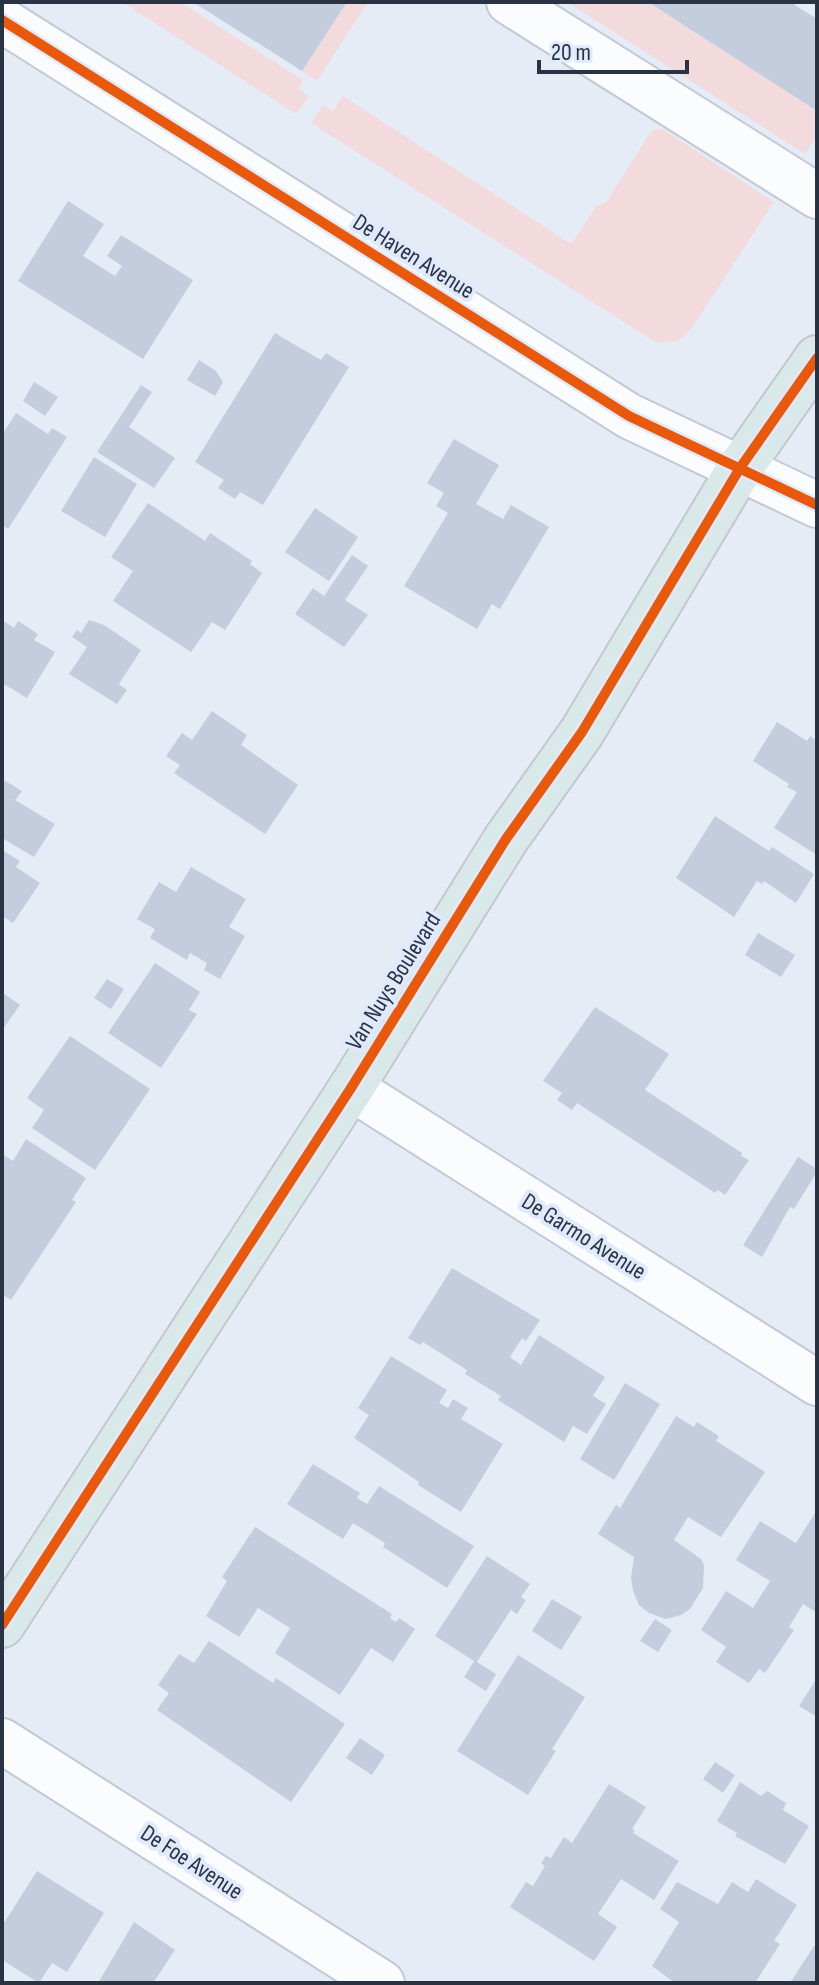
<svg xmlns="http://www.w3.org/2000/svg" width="819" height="1985" viewBox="0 0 819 1985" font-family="'Sofia Sans Condensed',sans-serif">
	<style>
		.green { fill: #f2dadd }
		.building { fill: #c4cdde }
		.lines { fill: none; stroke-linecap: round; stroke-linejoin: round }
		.minor-casing { stroke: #c2c9d6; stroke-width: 48 }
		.major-casing { stroke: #c4c7cf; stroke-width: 48 }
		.minor { stroke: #fbfcfe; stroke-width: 44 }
		.major { stroke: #d9e8e9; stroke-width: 44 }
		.cycleway-casing { stroke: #e0eafc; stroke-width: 15 }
		.cycleway { stroke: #e8590c; stroke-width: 10 }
		.labels { text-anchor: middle; stroke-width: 8; stroke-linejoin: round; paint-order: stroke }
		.street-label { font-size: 24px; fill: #2a3344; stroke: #e0eafc }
	</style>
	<rect width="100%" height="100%" fill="#e6ecf6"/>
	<path class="green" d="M122,2H180L303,80L299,89L309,96L296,114Z
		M347,2H368L317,81L302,71Z
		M567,2H648L817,111V135L805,154Z
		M343,96L571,244L597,205L606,203L650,133L656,129L664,130L774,202L691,329L678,341L657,343L311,123L323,105L333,111Z"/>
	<path class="building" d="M193,2H347L302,71Z
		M648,2H790L817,19V111Z
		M68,201L104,224L83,256L115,276L122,266L107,256L121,235L193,280L143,359L18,281Z
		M275,333L321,360L326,353L349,367L263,505L240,492L235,499L218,488L224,480L195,462Z
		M199,360L216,371L223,382L215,396L187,380Z
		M34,382L58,397L45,416L23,401Z
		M141,385L152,392L129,427L175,458L154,488L97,452Z
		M16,413L48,434L52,428L67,437L8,529L2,525V435Z
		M454,439L499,465L476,504L503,519L511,505L549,527L500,609L492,604L477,629L404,586L448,513L436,506L444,493L427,483Z
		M94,457L137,484L105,537L61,511Z
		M148,503L205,541L210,533L252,561L250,564L262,573L225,630L212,622L191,652L113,601L133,571L111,557Z
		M315,508L358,537L329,581L285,552Z
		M352,555L368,566L345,600L368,615L344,647L295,614L313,588L324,596Z
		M2,620L14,628L18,621L38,634L34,640L55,652L27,698L2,683Z
		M89,620L104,625L141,650L119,684L127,690L117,704L69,674L87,647L72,637L77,630L81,633Z
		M212,711L247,735L241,745L298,785L265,834L174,773L180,765L166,756L182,733L192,740Z
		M777,722L807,741L810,736L817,741V855L774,828L797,792L787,787L789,784L753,761Z
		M2,779L22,791L15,800L55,824L34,857L2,838Z
		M715,816L769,851L772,847L814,874L796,903L764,881L762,884L757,881L734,917L676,878Z
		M2,850L20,861L16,867L40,883L13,923L2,916Z
		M191,867L246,899L229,927L245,936L220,979L204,970L207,963L190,953L187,960L150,938L155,929L137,919L159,882L176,892Z
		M758,933L795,955L781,977L745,955Z
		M155,963L200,992L189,1010L197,1014L161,1068L108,1033Z
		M107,979L124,989L111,1009L94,998Z
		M2,992L20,1005L2,1030Z
		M595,1007L669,1054L645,1090L742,1153L741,1156L749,1160L725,1195L718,1190L715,1193L577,1103L572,1110L557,1100L562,1093L543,1081Z
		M70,1036L150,1089L95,1170L32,1128L44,1110L27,1098Z
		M26,1139L86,1178L72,1200L76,1202L11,1300L2,1294V1154L13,1161Z
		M798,1157L817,1169V1172L794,1209L790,1207L762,1257L743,1245Z
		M452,1268L540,1320L526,1341L522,1338L510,1357L521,1365L539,1335L605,1377L593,1396L606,1404L587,1434L573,1426L564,1442L498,1400L501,1396L465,1374L467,1370L423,1342L420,1345L408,1338Z
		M391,1356L447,1390L439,1403L448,1408L453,1399L468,1408L461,1419L503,1444L461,1512L418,1485L419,1482L354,1438L369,1415L358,1408Z
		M625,1383L660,1404L614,1480L580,1459Z
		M676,1416L694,1427L697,1422L719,1436L716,1441L765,1472L721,1537L688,1517L674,1540L701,1559L704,1566L703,1588L690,1609L681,1615L666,1619L649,1613L639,1605L633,1591L631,1577L634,1557L598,1534L616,1505L620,1508Z
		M313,1464L360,1493L357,1498L367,1504L379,1486L474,1546L447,1588L383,1547L385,1543L353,1523L343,1539L287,1504Z
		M817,1510V1613L803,1604L789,1627L794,1630L765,1673L759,1669L749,1683L716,1662L726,1647L701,1630L726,1591L753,1608L770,1581L736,1560L760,1521L796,1543Z
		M255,1527L392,1614L390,1618L396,1622L399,1618L415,1629L393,1662L371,1648L340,1695L275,1653L290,1628L258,1608L239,1637L206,1616L227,1581L222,1577Z
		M487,1556L530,1584L521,1597L526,1600L517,1614L511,1610L477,1662L496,1674L486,1691L464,1677L474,1661L435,1636Z
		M552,1599L582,1617L561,1650L532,1631Z
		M655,1619L672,1630L658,1652L640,1641Z
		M209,1641L273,1683L276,1678L345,1724L291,1802L157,1710L169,1693L158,1685L179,1654L194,1663Z
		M518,1655L585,1697L552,1749L556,1751L528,1795L457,1751Z
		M817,1678V1717L799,1706Z
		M360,1738L385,1755L372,1775L346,1758Z
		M715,1762L735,1775L723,1793L703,1779Z
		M740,1782L761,1796L767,1791L786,1803L783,1810L809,1826L785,1864L735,1836L737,1833L717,1821Z
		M609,1784L646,1807L632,1829L635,1830L633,1833L679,1861L654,1900L621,1879L598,1914L617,1927L594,1961L510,1907L526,1882L533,1886L545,1866L541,1863L546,1856L551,1858L564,1837L572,1843Z
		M37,1871L104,1913L67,1972L52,1963L39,1983L2,1960V1926Z
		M756,1879L797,1905L774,1941L780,1944L755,1983H675L652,1966L679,1922L660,1909L677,1882L718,1904L732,1882L748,1892Z
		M134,1922L175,1950L153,1983H98Z
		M814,1946L817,1948V1983H790Z"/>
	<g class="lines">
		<g class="minor-casing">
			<path id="minor" d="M509,2L817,196
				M2,20L629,416L817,505
				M351,1088L817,1383
				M2,1741L382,1983"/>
		</g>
		<g class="major-casing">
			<path id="major" d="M2,1625L351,1088L506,839L582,732L740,468L817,358"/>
		</g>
		<use href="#minor" class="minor"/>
		<use href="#major" class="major"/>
		<g class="cycleway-casing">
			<path id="cycleway" d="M2,20L629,416L817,505
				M2,1625L351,1088L506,839L582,732L740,468L817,358"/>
		</g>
		<use href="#cycleway" class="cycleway"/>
	</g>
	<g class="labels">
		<g class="street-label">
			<text transform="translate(414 256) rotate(32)" y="8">De Haven Avenue</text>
			<text transform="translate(393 981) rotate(-58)" y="8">Van Nuys Boulevard</text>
			<text transform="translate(584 1236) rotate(32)" y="8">De Garmo Avenue</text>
			<text transform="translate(192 1862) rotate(33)" y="8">De Foe Avenue</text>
		</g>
	</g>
	<rect width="819" height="1985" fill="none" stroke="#2a3344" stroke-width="8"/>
	<path d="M539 60v12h148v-12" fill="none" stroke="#2a3344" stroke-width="4"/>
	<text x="551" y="60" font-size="24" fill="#2a3344" stroke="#e0eafc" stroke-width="6" paint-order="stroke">20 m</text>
</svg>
